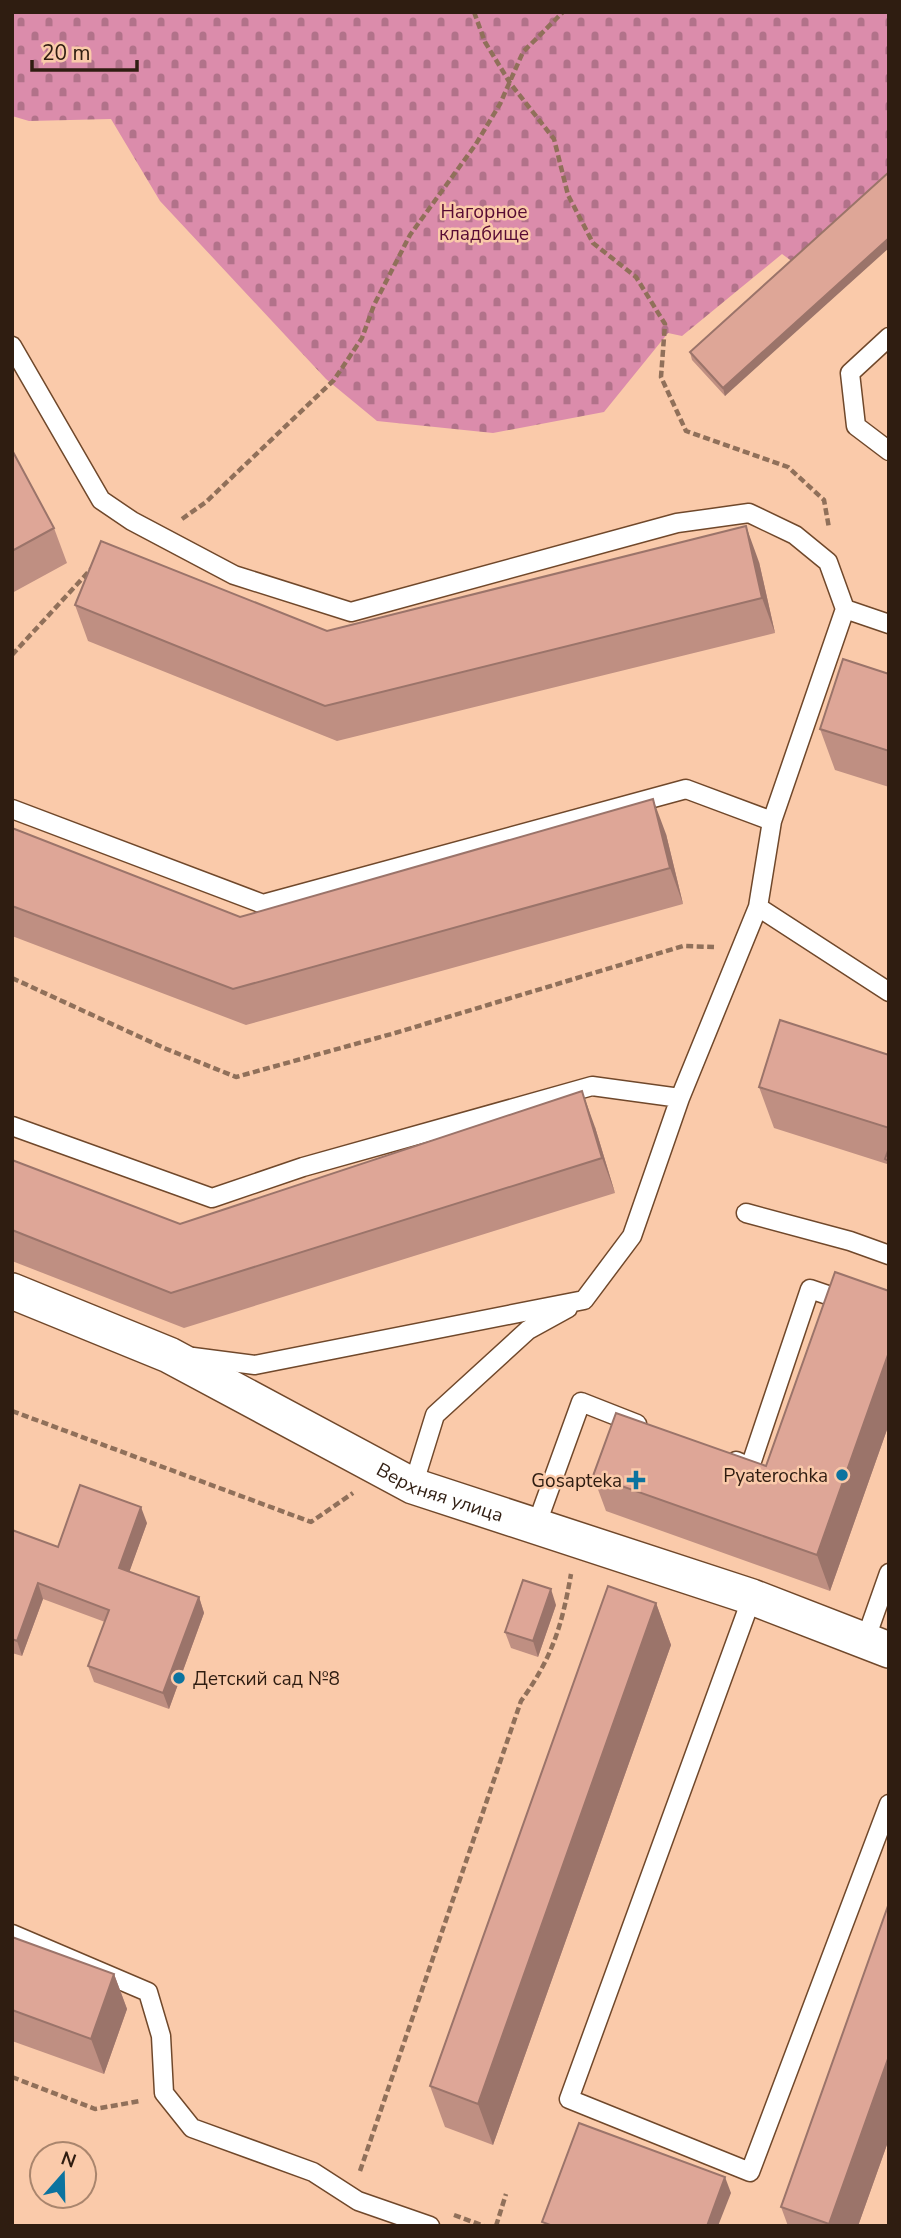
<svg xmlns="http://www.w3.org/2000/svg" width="901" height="2238" viewBox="0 0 901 2238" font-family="'Nunito Sans',sans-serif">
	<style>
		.cemetery { fill: url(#cemetery-stones) }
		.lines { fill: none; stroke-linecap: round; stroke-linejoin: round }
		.service-casing { stroke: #70482b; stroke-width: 21 }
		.minor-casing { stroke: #70482b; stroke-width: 38 }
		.path { stroke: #90705a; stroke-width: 4.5; stroke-dasharray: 7 3.5; stroke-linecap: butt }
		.service { stroke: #fff; stroke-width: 18 }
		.minor { stroke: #fff; stroke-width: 35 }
		.wall { fill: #bf8f82 }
		.shaded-wall { fill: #9b746a }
		.building { fill: #dea697; stroke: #9b746a; stroke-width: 2 }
		.poi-dot { fill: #0b739f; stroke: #facaaa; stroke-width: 2.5 }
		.labels { text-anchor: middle; stroke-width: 5; stroke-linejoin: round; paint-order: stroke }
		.park-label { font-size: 19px; fill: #580b33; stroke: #facaaa }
		.poi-label { font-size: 19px; fill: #2f1d11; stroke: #facaaa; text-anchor: end }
		.street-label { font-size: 19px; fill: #2f1d11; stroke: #facaaa }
	</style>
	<defs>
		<pattern id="cemetery-stones" width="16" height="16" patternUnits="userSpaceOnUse" patternTransform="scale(1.75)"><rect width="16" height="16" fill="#db8cab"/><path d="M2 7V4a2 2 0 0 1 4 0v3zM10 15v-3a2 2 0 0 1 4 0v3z" fill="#b2728a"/></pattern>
	</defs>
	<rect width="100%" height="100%" fill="#facaaa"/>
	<path class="cemetery" d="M12,12H889V182L797,265L782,254L682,336L668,333L604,412L493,433L377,421L326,379L160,201L111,119L29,121L12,116Z"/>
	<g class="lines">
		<g class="service-casing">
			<path id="service" d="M889,337L850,373L856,426L889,451
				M12,346L101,500L132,521L234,575L351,612L677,523L749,513L795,535L828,562L845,609L772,821L758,907L680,1098L632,1236L584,1300L255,1365L193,1357
				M845,609L889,624
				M12,809L263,904L686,789L772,821
				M758,907L889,992
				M12,1126L212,1198L303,1167L592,1086L680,1098
				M746,1213L850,1241L889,1255
				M736,1461L750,1467L810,1289L889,1316
				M413,1486L435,1415L528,1330L568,1308
				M536,1526L581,1402L637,1424
				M752,1597L569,2099L750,2172L889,1804
				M865,1641L889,1573
				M12,1934L148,1992L161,2036L164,2093L192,2128L313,2172L358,2201L430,2226"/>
		</g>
		<g class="minor-casing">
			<g id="minor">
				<path id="s1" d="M12,1291L169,1355L413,1486L752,1597L889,1650"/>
			</g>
		</g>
		<path class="path" d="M474,12L485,42L510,83L554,139L568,195L593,243L636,277L665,324L661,377L686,431L788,467L824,500L829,528
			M182,519L206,502L334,380L362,338L374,305L410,235L476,144L500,104L523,52L563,12
			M12,655L92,568
			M12,978L164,1048L236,1077L395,1033L683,946L714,947
			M12,1411L311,1522L353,1493
			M12,2077L95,2109L140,2101
			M360,2171L521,1701C552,1658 562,1626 571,1574
			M454,2215L484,2226
			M496,2226L506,2194"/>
		<use href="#service" class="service"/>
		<use href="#minor" class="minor"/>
	</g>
	<path class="wall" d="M889,172L725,396L692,360L690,352Z
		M12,450L54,528L67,563L12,593Z
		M759,562L775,633L337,741L88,641L75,605L327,631Z
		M889,674V787L835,770L820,729Z
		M12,828L240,917L666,834L683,904L246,1025L12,936Z
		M889,1055V1169L887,1164L774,1128L759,1087Z
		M595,1127L615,1193L184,1328L12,1261V1160L180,1224Z
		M889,1291V1424L830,1591L606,1511L593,1476L766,1466Z
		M147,1523L129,1572L199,1597L204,1613L169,1709L94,1682L88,1666L105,1622L43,1599L22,1656L12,1653V1530L58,1547Z
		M656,1603L671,1645L493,2145L445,2127L430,2086Z
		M556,1605L538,1657L511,1648L505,1632Z
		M889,1903V2139L858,2226H788L781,2207Z
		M12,1937L114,1974L127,2009L104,2074L12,2041Z"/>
	<path class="shaded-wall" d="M889,238V248L725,396L723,388Z
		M746,526L759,562L775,633L762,598Z
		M653,799L666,834L683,904L670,868Z
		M582,1091L595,1127L615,1193L602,1158Z
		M889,1352V1424L830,1591L817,1555Z
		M141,1507L147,1523L125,1584L119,1568Z
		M38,1583L43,1599L22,1656L17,1641Z
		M551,1589L556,1605L538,1657L533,1641Z
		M199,1597L204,1613L169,1709L163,1693Z
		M656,1603L671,1645L493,2145L478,2104Z
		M114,1974L127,2009L104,2074L91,2039Z
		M889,2056V2139L858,2226H830L829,2224Z
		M725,2177L731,2193L718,2226H707Z"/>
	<path class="building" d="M889,172V238L723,388L690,352Z
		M12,450L54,528L12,551Z
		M746,526L762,598L325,706L75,605L101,541L327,631Z
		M843,659L889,674V751L820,729Z
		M653,799L670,868L233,989L12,906V828L240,917Z
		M780,1020L889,1055V1128L759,1087Z
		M582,1091L602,1158L171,1293L12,1230V1160L180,1224Z
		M889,1148V1161L885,1159Z
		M835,1272L889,1291V1352L817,1555L593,1476L616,1413L766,1466Z
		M80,1485L141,1507L119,1568L199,1597L163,1693L88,1666L109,1610L38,1583L17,1641L12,1639V1530L58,1547Z
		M523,1580L551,1589L533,1641L505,1632Z
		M608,1586L656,1603L478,2104L430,2086Z
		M889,1903V2056L829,2224L781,2207Z
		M12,1937L114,1974L91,2039L12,2010Z
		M579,2123L725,2177L707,2226H553L542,2222Z"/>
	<g class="poi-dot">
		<circle cx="842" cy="1475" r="7"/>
		<path d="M632.5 1469.5h7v7h7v7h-7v7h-7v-7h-7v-7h7z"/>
		<circle cx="179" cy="1678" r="7"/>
	</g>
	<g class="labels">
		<g class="park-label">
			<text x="484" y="218">Нагорное<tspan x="484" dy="22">кладбище</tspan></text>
		</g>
		<g class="poi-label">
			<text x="828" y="1482">Pyaterochka</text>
			<text x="622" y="1487">Gosapteka</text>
			<text x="193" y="1685" text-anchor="start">Детский сад №8</text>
		</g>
		<g class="street-label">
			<text dy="7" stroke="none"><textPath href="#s1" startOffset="474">Верхняя улица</textPath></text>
		</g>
	</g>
	<rect width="901" height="2238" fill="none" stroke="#2f1d11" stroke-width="28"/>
	<g transform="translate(63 2175) rotate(20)"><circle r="33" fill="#facaaa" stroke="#a9856d" stroke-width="2"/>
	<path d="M0-5L12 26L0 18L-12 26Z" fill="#0b739f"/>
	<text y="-10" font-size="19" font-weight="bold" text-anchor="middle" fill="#2f1d11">N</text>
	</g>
	<path d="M32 60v10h105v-10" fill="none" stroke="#2f1d11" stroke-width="3.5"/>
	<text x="42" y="60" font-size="21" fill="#2f1d11" stroke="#facaaa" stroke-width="5" paint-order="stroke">20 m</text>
</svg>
